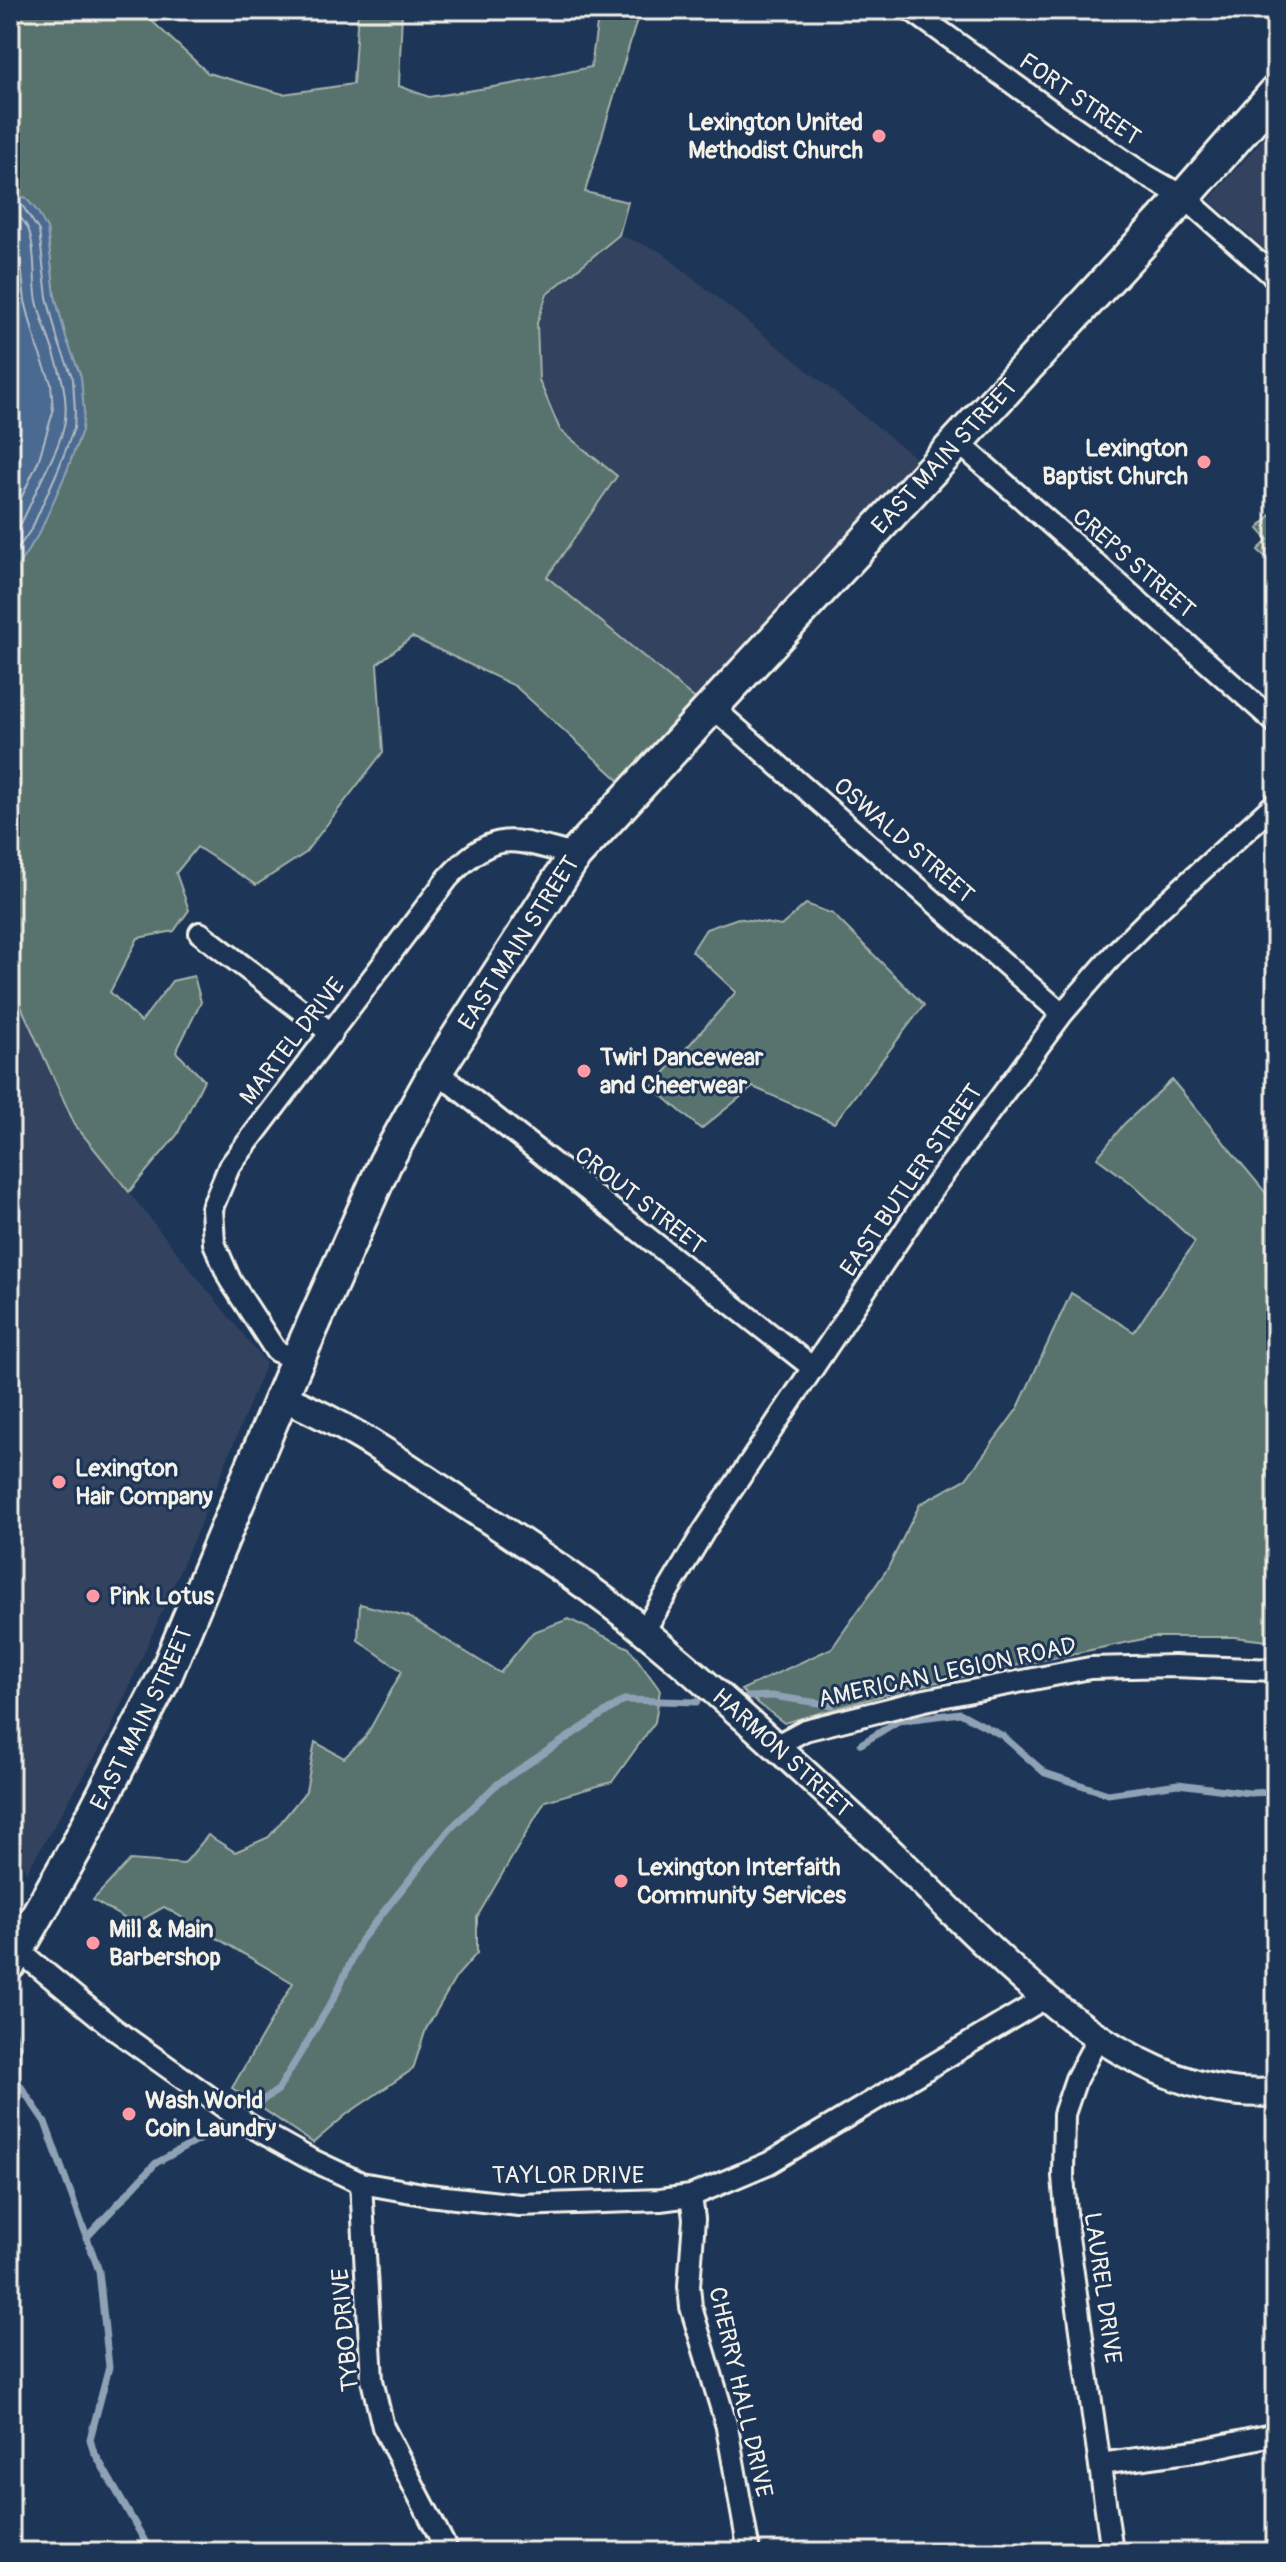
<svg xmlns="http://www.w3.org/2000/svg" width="1286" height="2562" viewBox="0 0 1286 2562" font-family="Pangolin,sans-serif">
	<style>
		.built { fill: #32425f }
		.green { fill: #58726e; stroke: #a6b2ab; stroke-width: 2 }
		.water { fill: #4c6b91; stroke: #8fa1b4; stroke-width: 2 }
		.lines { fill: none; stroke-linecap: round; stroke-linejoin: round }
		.shore { stroke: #b1bbc5; stroke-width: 2 }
		.stream { stroke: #8fa1b4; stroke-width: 7 }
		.minor-casing { stroke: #f4f1e8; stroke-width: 26 }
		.tertiary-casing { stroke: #f4f1e8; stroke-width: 32 }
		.primary-casing { stroke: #f4f1e8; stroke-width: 38 }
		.minor { stroke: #1d3557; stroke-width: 20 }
		.tertiary { stroke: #1d3557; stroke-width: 26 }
		.primary { stroke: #1d3557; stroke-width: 32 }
		.poi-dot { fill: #ff9aa2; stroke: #1d3557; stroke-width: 3 }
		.labels { text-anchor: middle; stroke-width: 6; stroke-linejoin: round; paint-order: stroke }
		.street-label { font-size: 24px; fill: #f4f1e8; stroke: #1d3557 }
		.poi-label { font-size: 24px; font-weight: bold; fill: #f4f1e8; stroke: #1d3557; text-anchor: start }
	</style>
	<rect width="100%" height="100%" fill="#1d3557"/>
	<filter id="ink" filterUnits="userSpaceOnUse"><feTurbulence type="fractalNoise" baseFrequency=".0125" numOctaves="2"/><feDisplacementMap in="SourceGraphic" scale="16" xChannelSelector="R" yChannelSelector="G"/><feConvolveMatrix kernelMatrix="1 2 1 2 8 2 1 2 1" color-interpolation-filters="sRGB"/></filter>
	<g filter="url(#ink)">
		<path class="built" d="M1276,124V259L1209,200Z
			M619,235L660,251L918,460L694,698L547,577L617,477L560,430L539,380L537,323L546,294Z
			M10,982L75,1125L266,1363L213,1495L108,1735L26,1873L10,1825Z"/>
		<path class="green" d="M10,10H140L208,73L283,94L353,84L358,10H402L399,86L429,97L512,84L591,67L599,10H640L585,192L628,202L619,235L547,294L537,323L539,380L560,430L617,476L547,577L694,698L711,706L633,793L515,686L412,637L377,664L383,752L304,854L256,885L197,847L176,873L189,910L174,931L138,938L110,992L141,1022L172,981L194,976L201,1002L176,1052L204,1080L177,1135L129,1192L75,1125L10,982V578L66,473L82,430L81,377L66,338L55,296L47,229L26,198L10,194Z
			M1276,509V567L1258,550L1268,540L1258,529Z
			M806,904L833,914L924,1005L834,1123L753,1087L701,1129L652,1087L736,992L692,951L706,929L738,918L781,926Z
			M1172,1080L1276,1205V1642L1234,1637H1153L913,1687L784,1723L741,1690L832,1648L888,1568L920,1504L966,1479L1018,1408L1071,1293L1134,1332L1195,1242L1131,1183L1097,1158L1124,1124Z
			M360,1604L407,1616L500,1673L533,1632L569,1619L629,1648L660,1690L655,1722L612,1782L545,1801L477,1917V1953L456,1977L426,2029L413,2069L347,2114L313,2143L232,2088L293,1983L164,1907L134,1924L93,1900L130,1860L184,1864L208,1835L235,1852L269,1837L306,1791L315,1742L344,1758L365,1738L402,1671L358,1640Z"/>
		<path class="water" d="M10,194L26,198L38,212L47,229L55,296L66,338L81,377L84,412L82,430L66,473L40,532L10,578Z"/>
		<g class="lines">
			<path class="shore" d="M10,202L22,205L39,231L47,297L58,341L73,379L75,412L74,428L58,470L32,528L10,560
				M10,212C20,215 27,224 30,234C36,255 33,280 37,301C46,340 70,379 65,420C62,441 49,464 40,483C30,504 23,523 10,543
				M10,225L18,238L25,301L37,347L51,383L53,412L38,462L10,522"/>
			<path class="stream" d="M747,1697L772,1696L832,1705
				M861,1744L898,1721L960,1713L1003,1736L1045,1773L1108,1794L1178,1784L1249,1793L1276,1792
				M10,2018L18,2049L17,2081
				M10,2076L17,2081L45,2122L99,2271L109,2367L90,2439L93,2450L151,2552
				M254,2106L278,2090L334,1998L361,1940L450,1829L496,1785L624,1700L697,1702
				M86,2238L156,2163L221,2128"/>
			<g class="minor-casing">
				<path id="minor" d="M911,10L1057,115L1142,173L1184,197L1276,278
					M958,442L1276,723
					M711,706L1062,1014
					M200,933L332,1034
					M436,1071L813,1368
					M298,1360L276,1351L230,1280L214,1243L212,1208L229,1167L448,878C496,826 513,840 575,855
					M644,1631L704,1531L934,1187L1062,1014L1115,953L1160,908L1276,803
					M777,1745L805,1730L925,1700L1090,1668L1174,1666L1276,1670
					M18,1950L114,2029L249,2125L308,2158L361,2183L428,2195L519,2205L660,2200L691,2196L769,2163L1045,1998
					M1098,2038L1076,2079L1064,2114L1063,2176L1068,2237L1112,2552
					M361,2183L372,2380L383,2427L448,2552
					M691,2196L694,2219L689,2286L691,2307L727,2427L749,2552
					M1100,2464L1202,2450L1276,2434"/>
			</g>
			<g class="tertiary-casing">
				<g id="tertiary">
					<path id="s1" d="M282,1397C350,1425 408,1467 469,1507C529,1547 590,1586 645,1632C726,1699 803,1771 880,1842C984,1938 1120,2106 1276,2092"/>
				</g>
			</g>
			<g class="primary-casing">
				<g id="primary">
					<path id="s2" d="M10,1963L76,1848L166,1674L292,1372L385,1163L436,1071L575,855L1184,197L1276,92"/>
				</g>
			</g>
			<use href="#minor" class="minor"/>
			<use href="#tertiary" class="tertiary"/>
			<use href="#primary" class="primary"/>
		</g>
	</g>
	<g class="poi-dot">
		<circle cx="879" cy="136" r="8"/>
		<circle cx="1204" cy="462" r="8"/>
		<circle cx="584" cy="1071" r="8"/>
		<circle cx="59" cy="1482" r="8"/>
		<circle cx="93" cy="1596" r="8"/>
		<circle cx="621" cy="1881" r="8"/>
		<circle cx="93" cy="1943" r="8"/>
		<circle cx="129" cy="2114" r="8"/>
	</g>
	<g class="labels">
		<g class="street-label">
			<text transform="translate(1080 99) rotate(35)" y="8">FORT STREET</text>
			<text dy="8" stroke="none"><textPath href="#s2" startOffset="1790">EAST MAIN STREET</textPath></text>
			<text transform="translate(1134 563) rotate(41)" y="8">CREPS STREET</text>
			<text transform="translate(904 840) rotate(41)" y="8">OSWALD STREET</text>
			<text dy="8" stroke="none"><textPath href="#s2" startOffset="1142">EAST MAIN STREET</textPath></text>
			<text transform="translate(292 1041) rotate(-52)" y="8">MARTEL DRIVE</text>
			<text transform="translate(911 1180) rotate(-55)" y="8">EAST BUTLER STREET</text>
			<text transform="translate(640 1200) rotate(38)" y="8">CROUT STREET</text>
			<text transform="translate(947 1672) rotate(-12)" y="8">AMERICAN LEGION ROAD</text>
			<text dy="8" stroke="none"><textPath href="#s2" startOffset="278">EAST MAIN STREET</textPath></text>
			<text dy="8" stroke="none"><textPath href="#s1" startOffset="616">HARMON STREET</textPath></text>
			<text x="568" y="2183">TAYLOR DRIVE</text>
			<text transform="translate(1103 2288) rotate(82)" y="8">LAUREL DRIVE</text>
			<text transform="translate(345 2330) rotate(-95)" y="8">TYBO DRIVE</text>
			<text transform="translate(741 2392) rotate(77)" y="8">CHERRY HALL DRIVE</text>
		</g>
		<g class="poi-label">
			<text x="863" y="130" text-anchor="end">Lexington United<tspan x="863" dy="28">Methodist Church</tspan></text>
			<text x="1188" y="456" text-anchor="end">Lexington<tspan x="1188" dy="28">Baptist Church</tspan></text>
			<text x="600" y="1065">Twirl Dancewear<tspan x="600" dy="28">and Cheerwear</tspan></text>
			<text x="75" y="1476">Lexington<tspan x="75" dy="28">Hair Company</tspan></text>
			<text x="109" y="1604">Pink Lotus</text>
			<text x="637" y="1875">Lexington Interfaith<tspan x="637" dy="28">Community Services</tspan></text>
			<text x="109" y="1937">Mill &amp; Main<tspan x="109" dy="28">Barbershop</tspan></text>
			<text x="145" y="2108">Wash World<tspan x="145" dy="28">Coin Laundry</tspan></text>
		</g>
	</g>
	<rect width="1286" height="2562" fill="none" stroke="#1d3557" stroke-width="40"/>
	<rect x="20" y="20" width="1246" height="2522" fill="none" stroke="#f4f1e8" stroke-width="3" filter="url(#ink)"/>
</svg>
